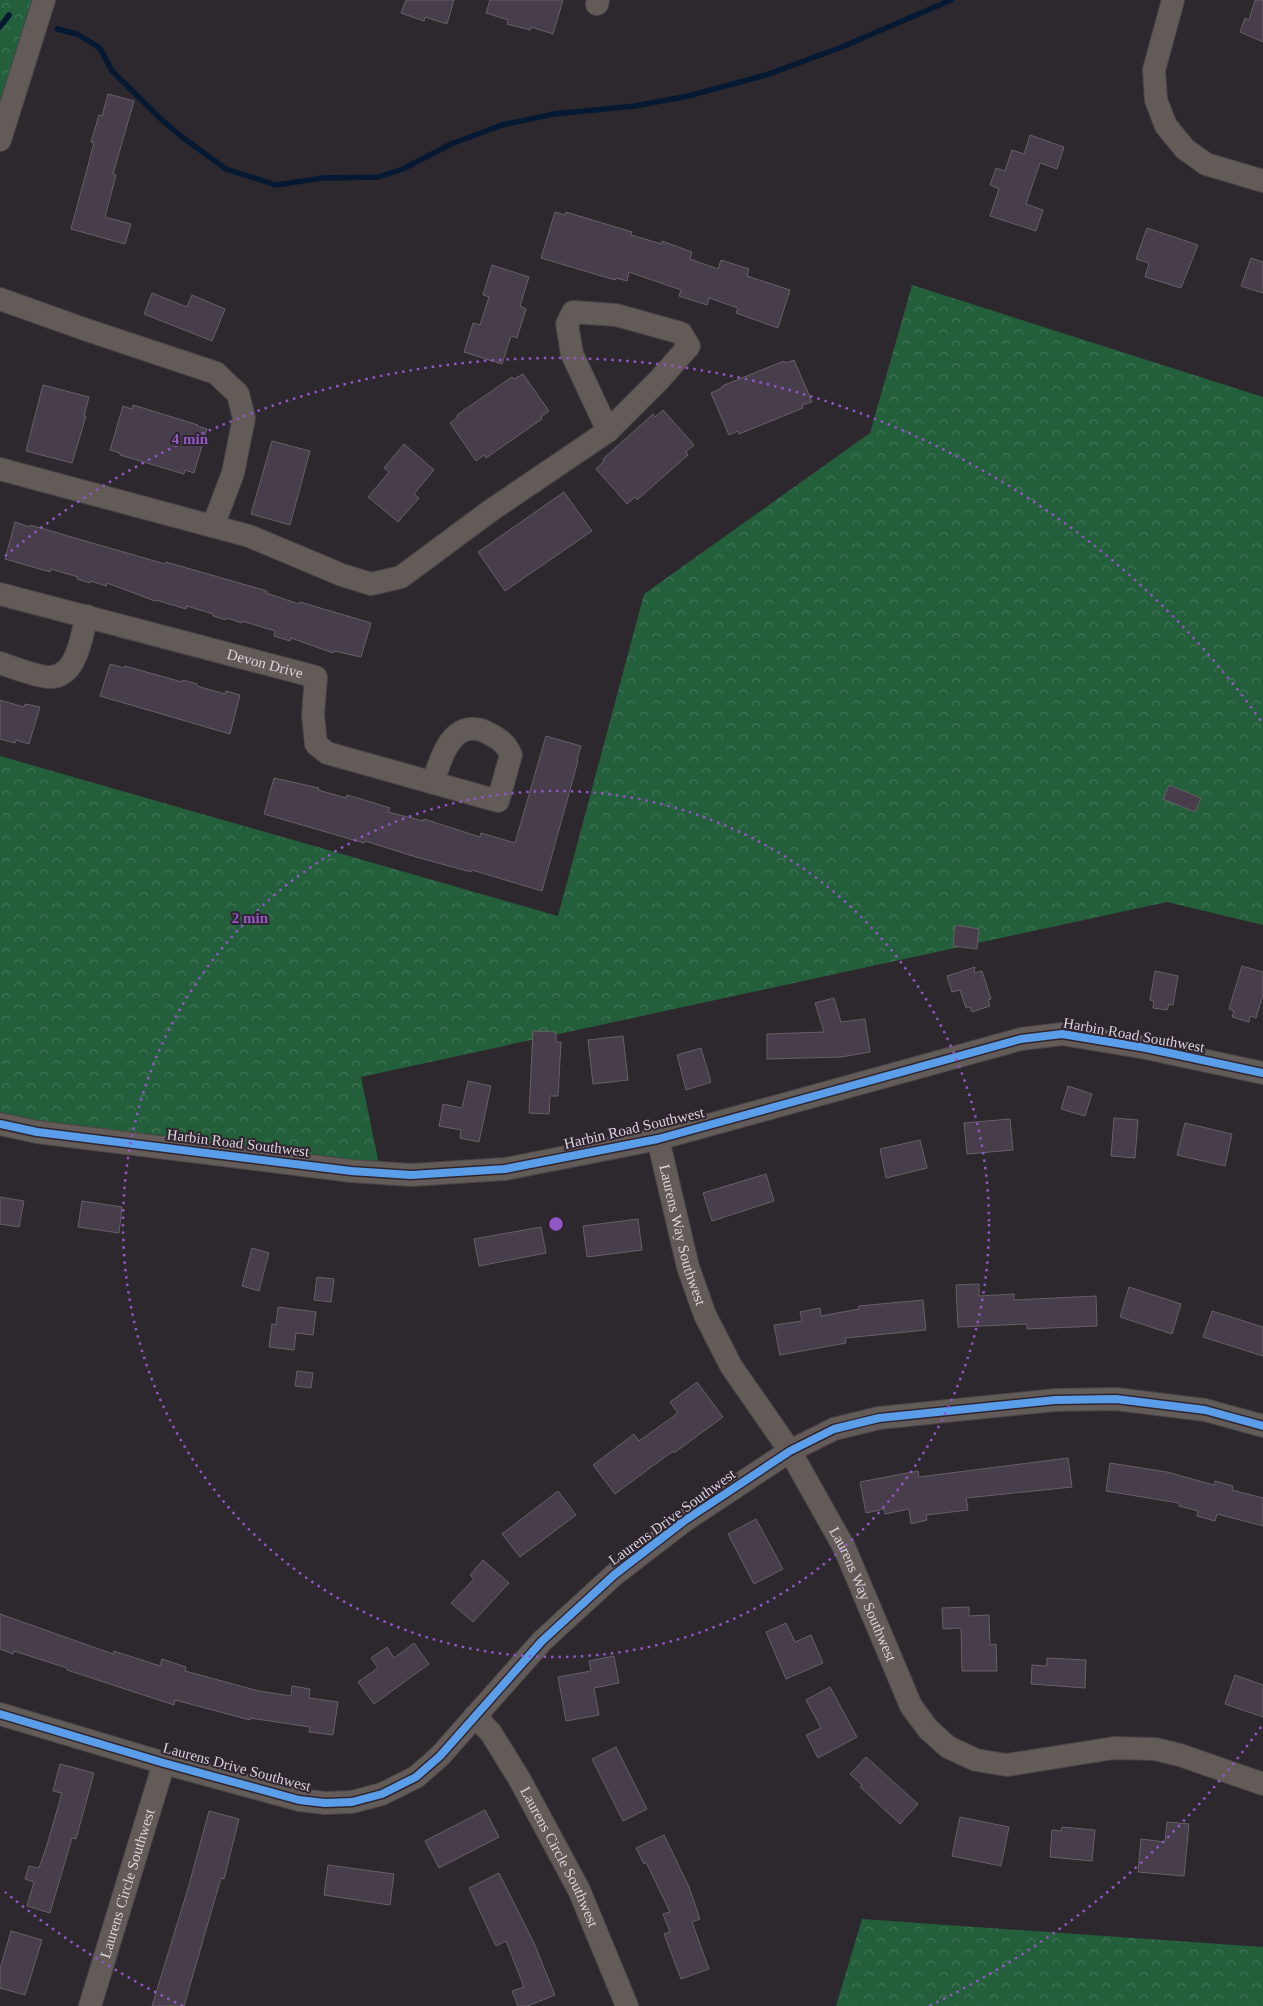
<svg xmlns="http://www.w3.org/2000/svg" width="1263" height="2006" viewBox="0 0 1263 2006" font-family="Georgia,serif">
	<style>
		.forest { fill: url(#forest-crowns) }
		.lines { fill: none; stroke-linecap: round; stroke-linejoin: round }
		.stream { stroke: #051a32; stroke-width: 5.5 }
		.building { fill: #483d4a; stroke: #656165 }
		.minor-casing { stroke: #484448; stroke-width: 24 }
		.minor { stroke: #635b57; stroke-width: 22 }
		.cycleway-casing { stroke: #2f2530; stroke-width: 11 }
		.cycleway { stroke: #5a9eea; stroke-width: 8 }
		.ring { fill: none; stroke: #9256c6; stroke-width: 2.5; stroke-dasharray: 2.5 5 }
		.labels { text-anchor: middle; stroke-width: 4; stroke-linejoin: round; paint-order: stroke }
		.street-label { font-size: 15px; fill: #d9d3da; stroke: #2f2530 }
		.centre { fill: #9256c6; stroke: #2f2530; stroke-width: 2.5 }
		.ring-label { font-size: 15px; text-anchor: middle; font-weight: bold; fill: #9256c6; stroke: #2f2530; stroke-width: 4; stroke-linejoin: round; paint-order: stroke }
	</style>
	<defs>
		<pattern id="forest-crowns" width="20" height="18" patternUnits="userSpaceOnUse" patternTransform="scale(1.25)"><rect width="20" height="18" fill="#235f3b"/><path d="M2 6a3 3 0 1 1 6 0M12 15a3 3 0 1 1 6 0" fill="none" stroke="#427557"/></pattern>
	</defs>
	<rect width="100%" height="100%" fill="#2d282d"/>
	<path class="forest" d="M0,0H49L0,151Z
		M912,285L1263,397V925L1167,902L361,1077L381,1174L0,1130V756L558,916L644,594L870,433Z
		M862,1919L1263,1947V2006H836Z"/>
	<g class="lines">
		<path class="stream" d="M0,27L9,15
			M57,29L77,34L100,48L112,71L162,120L182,137L226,169L276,185L323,178L378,177L403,169L451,144L502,125L554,114L635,106L688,96L766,75L842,47L951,0"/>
	</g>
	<path class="building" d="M406,0H454L447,24L425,17L424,21L401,13Z
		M490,0H563L553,34L531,27L530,30L507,24L508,20L486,13Z
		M1255,0H1263V42L1240,32L1245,18L1249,20Z
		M108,94L134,101L113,174L116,175L105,217L131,224L125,244L71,229L94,143L91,142L99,115L102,116Z
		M1030,135L1064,147L1057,169L1040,163L1026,204L1043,210L1036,231L990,216L999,189L990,185L996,168L1005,171L1012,150L1024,154Z
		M555,212L565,215L566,212L632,232L631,235L662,244V241L692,252L690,259L718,269L721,260L749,269L747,276L790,290L778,328L736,313L738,308L709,298L707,305L679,296L681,290L629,272L627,281L616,278L615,280L541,258Z
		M1147,228L1198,245L1181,288L1145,277L1149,263L1136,259Z
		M1251,258L1263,262V293L1241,286Z
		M492,265L529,277L520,306L526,309L517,338L511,336L502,364L464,352L473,323L480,325L489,297L483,295Z
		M152,293L187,307L192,295L225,309L212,341L144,314Z
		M794,360L812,402L802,405L803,408L739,434L738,431L729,435L711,393L722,388V386L784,361L785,363Z
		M523,374L549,411L541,417L542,419L486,458L484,455L476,461L450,423L458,417L457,415L512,377L514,379Z
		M43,385L89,397L84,416H86L72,463L26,451Z
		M133,405L198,425L197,426L207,429L194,473L185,470L184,474L120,455V453L110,450L123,406L132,409Z
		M663,410L694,445L686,452L688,455L637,500L635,497L627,504L596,469L604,461L603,459L653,414L655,417Z
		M272,441L310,451L290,525L251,514Z
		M404,444L434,470L414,494L419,498L398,522L368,497L389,472L384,468Z
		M564,492L592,531L505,591L478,552Z
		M15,522L30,527V525L165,564L166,562L267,591L266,593L299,604L300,602L371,623L361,657L334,651L333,653L291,638L290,641L274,636L275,631L242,621V623L227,618L226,620L213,616V614L187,606L186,609L156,600L155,601L107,583L106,586L91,581L90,583L77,579L78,577L51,569L50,572L5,559Z
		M110,664L124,668L125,666L182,682L183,680L197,684V686L225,694L226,691L240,695L230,734L100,696Z
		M0,700L24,707L25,704L40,707L29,744L16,740L15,743L0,739Z
		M546,736L581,746L577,760L578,761L542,891L472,870L471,872L416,857L365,841L364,843L264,814L274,778L319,788L318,790L346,798L347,795L361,799L390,808L388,812L423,821L424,819L480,837L481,833L515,843Z
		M1169,785L1201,798L1195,812L1163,799Z
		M955,925L979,929L977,949L953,946Z
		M1242,966L1263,972V995L1256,1018L1250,1016L1249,1022L1232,1017L1234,1011L1229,1009Z
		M975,967L974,973L982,971L991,999L988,1000L990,1006L972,1012L970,1007L966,1008L960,990L952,992L947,976Z
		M1155,971L1178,976L1173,1005L1169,1004L1167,1010L1153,1008L1154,1001L1150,1000Z
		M834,998L841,1022L865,1019L870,1052L841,1057L767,1059V1034L824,1032L815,1003Z
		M533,1031L556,1032V1042H561L558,1096H550L549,1114L529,1113Z
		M623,1036L628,1080L593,1084L588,1040Z
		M701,1048L711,1082L686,1090L677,1055Z
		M468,1081L491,1086L479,1142L460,1138L461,1130L439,1126L443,1104L462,1108Z
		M1068,1086L1092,1094L1085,1116L1061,1109Z
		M1114,1118L1138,1120L1135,1158L1111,1156Z
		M1010,1119L1013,1150L967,1154L964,1123Z
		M1185,1123L1232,1134L1225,1166L1177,1155Z
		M920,1140L927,1168L886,1178L880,1149Z
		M766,1174L774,1201L712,1221L703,1193Z
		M0,1197L24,1201L19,1227L0,1224Z
		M82,1201L122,1207L119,1233L78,1227Z
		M638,1219L642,1250L587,1257L583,1226Z
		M541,1227L546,1253L479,1266L474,1239Z
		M252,1248L269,1253L259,1291L242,1286Z
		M317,1277L334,1279L331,1302L314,1300Z
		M979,1284V1296L1014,1294V1300L1096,1296L1097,1326L1027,1329V1324L958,1327L956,1285Z
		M1129,1287L1181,1304L1172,1334L1120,1317Z
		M923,1300L926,1330L845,1338L846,1343L780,1355L774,1325L802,1321L800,1312L820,1308L821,1316L859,1309V1306Z
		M278,1307L316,1312L313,1335L296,1333L294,1350L269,1347L272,1324L276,1325Z
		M1212,1311L1263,1327V1356L1203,1337Z
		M297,1371L313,1373L311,1388L295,1386Z
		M697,1382L723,1417L674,1453L673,1451L615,1494L593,1465L634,1434L639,1441L678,1413L670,1402Z
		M1068,1458L1072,1487L966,1498L968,1510L926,1515L927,1520L911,1524L909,1509L885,1514L884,1509L866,1513L860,1482L918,1471L919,1477Z
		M1110,1463L1167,1472L1214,1485L1215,1481L1233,1486L1232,1490L1263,1498V1526L1217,1514L1215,1521L1197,1516L1198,1511L1179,1506V1503L1106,1491Z
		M558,1491L576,1515L520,1557L502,1534Z
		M756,1519L783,1569L754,1584L728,1534Z
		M483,1560L509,1583L473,1622L451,1603L474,1579L470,1575Z
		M969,1607V1616L989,1615L990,1645L996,1644L997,1671H962L961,1628L943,1629L942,1608Z
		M0,1614L113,1654L114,1651L160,1666L162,1659L186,1667L185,1671L259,1691L291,1696L292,1686L310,1689L309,1698L338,1702L333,1735L309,1732L310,1727L250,1718V1720L175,1700L174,1705L67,1670V1668L14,1651L13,1654L0,1649Z
		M786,1623L795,1642L811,1635L823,1663L786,1679L766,1632Z
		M414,1643L429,1664L374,1704L358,1682L378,1668L371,1658L387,1647L394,1658Z
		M614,1656L619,1683L594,1688L599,1715L566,1721L558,1677L591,1671L589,1661Z
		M1047,1658L1086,1660L1085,1688L1031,1684L1032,1665L1047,1666Z
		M1235,1675L1263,1685V1717L1225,1704Z
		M830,1687L857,1737L818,1758L806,1735L821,1728L806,1700Z
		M616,1747L647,1809L623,1821L592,1759Z
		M866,1757L918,1804L900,1824L860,1787L862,1785L850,1774Z
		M60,1764L94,1773L76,1839L72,1838L50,1913L27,1906L34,1882L25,1879L29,1866L39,1868L47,1845L62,1793L53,1791Z
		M485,1810L499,1837L439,1868L425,1841Z
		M209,1811L239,1819L224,1879L221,1878L184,2006H152L189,1885Z
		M960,1817L1009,1827L1001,1866L952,1856Z
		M1167,1822L1189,1824L1184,1876L1138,1872L1141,1839L1165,1842Z
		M1062,1827L1095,1830L1092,1861L1050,1857L1052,1830L1061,1831Z
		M664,1835L689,1887L700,1919L692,1922L709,1969L681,1979L664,1934L670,1932L663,1914L670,1912L646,1862L644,1864L636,1848Z
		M328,1865L394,1874L390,1905L324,1895Z
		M499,1873L534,1943L555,1995L528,2006H518L512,1991L524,1987L506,1941L496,1946L469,1888Z
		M11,1931L42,1940L25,1995L0,1988V1969Z"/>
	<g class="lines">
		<g class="minor-casing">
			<g id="minor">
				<path d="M1173,0L1154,70L1156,100L1166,126L1185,149L1206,164L1263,181"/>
				<path d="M597,4L598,0"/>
				<path d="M0,140L44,0"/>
				<path d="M0,299L84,329L216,373L238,394L244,418L233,473L213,526"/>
				<path d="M573,312L616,315L681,333L689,346L660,379L608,431L572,354L567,324Z"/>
				<path d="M0,469L249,536L342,575L371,584L401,577L490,511L608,431"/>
				<path id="s1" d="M0,594L316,677L313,715L316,744L327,753L498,801L511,755C506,743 498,738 486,732C452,717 440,759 433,783"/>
				<path d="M0,663C12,667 38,677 49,677C77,678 81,637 87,616"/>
				<path d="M0,1124L37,1132L351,1171L411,1175L505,1169L658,1139L1021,1039L1062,1034L1146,1048L1263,1073"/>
				<path id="s2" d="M658,1139L688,1267L705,1315L731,1366L790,1451L845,1549L911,1706L928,1729L948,1747L976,1760L1007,1765L1114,1748L1155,1749L1180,1755L1263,1784"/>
				<path d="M0,1714L164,1763L299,1800L325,1803L352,1802L382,1794L416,1777L440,1756L542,1641L614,1575L684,1521L790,1451L834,1429L879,1418L1055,1400L1116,1399L1205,1410L1263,1426"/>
				<path id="s3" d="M475,1716L491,1733L520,1780L579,1890L627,2006"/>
				<path id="s4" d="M90,2006L164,1763"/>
			</g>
		</g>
		<use href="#minor" class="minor"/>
		<g class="cycleway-casing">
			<path id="cycleway" d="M0,1124L37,1132L351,1171L411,1175L505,1169L658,1139L1021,1039L1062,1034L1146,1048L1263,1073
				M0,1714L164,1763L299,1800L325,1803L352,1802L382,1794L416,1777L440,1756L542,1641L614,1575L684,1521L790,1451L834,1429L879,1418L1055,1400L1116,1399L1205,1410L1263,1426"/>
		</g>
		<use href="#cycleway" class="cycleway"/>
	</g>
	<g class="ring">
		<circle cx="556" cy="1224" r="433"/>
		<path d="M1261 1727A866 866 0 0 1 929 2006M183 2006A866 866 0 0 1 5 1892M5 556A866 866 0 0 1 1261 721"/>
	</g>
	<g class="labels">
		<g class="street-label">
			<text dy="5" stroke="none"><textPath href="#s1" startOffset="274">Devon Drive</textPath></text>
			<text transform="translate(1134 1035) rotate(10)" y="5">Harbin Road Southwest</text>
			<text transform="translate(634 1128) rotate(-13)" y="5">Harbin Road Southwest</text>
			<text transform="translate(238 1143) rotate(7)" y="5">Harbin Road Southwest</text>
			<text dy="5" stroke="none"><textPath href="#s2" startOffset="99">Laurens Way Southwest</textPath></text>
			<text transform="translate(672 1517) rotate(-36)" y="5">Laurens Drive Southwest</text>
			<text dy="5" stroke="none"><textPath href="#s2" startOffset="504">Laurens Way Southwest</textPath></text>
			<text transform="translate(237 1767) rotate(15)" y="5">Laurens Drive Southwest</text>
			<text dy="5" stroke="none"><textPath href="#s3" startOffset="165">Laurens Circle Southwest</textPath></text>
			<text dy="5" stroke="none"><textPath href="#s4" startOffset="128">Laurens Circle Southwest</textPath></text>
		</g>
	</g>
	<circle cx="556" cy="1224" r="8" class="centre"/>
	<g class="ring-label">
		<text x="190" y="444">4 min</text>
		<text x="250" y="923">2 min</text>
	</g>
</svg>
